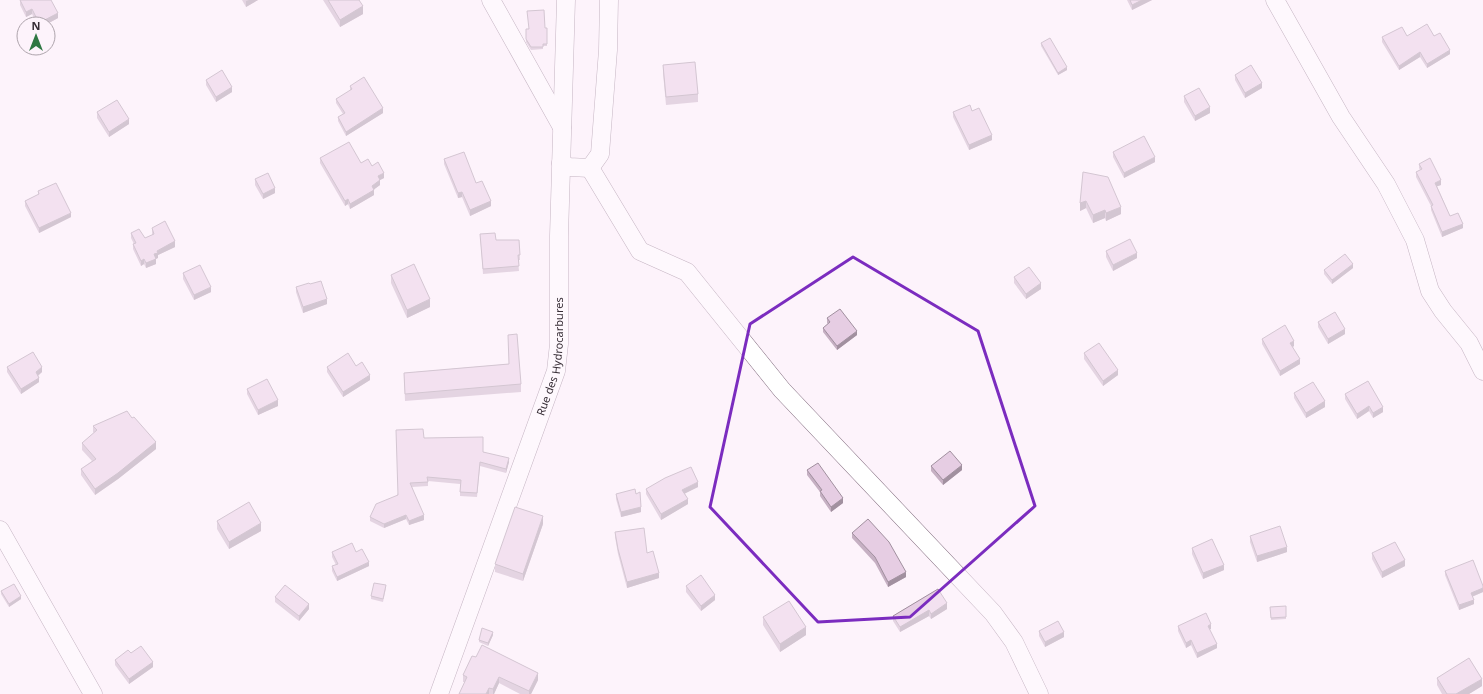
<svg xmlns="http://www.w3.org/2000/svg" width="1483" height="694" viewBox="0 0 1483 694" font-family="'Noto Sans',sans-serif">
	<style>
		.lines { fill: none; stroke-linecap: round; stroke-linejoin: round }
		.minor-casing { stroke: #826c7f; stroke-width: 19 }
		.minor { stroke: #fff; stroke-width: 18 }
		.wall { fill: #c6b0c3 }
		.shaded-wall { fill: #a1909f }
		.building { fill: #e6cde3; stroke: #a1909f }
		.marked { fill: none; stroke: #7b2cbf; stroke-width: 3; stroke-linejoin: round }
		.labels { text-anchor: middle; stroke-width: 3.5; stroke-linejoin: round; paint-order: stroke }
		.street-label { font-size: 11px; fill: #372e36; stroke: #fdf3fb }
	</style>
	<rect width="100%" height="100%" fill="#fdf3fb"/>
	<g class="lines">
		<g class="minor-casing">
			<g id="minor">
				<path d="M491,0L562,127"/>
				<path d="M1275,0L1341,117L1386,184L1415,240L1430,291L1443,311L1469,343L1483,371"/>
				<path d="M561,163L569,167L590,168L600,154L608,50L609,0"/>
				<path d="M590,168L640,251L687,272L782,390L993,613L1014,642L1039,694"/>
				<path d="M0,530L93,694"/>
				<path id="s1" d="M439,694L556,371L559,344V236L566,0"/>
			</g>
		</g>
		<use href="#minor" class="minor"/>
	</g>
	<path class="wall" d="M20,0L58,18L47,24H37L32,14L26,17L20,5Z
		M242,0H258L246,7Z
		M323,0H359L363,14L340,27Z
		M1127,0H1152L1132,10Z
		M547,28V46H543V49L531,50L526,42V29Z
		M1407,36H1434L1450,54L1427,68L1420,57L1399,70L1382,42V37Z
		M1041,43L1067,70L1058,75L1041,46Z
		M663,65L698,94V102L666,105L663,73Z
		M1235,75L1262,88L1245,98L1235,80Z
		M206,80L232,92L216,102L206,85Z
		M350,86L383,113L346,136L338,121V117L343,114L336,103V99L350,91Z
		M1184,96L1210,113L1195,121L1184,102Z
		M972,111L992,140L969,150L953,117V112Z
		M97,112L129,124L109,137L97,118Z
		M1113,152L1155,162L1124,178L1113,157Z
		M320,158L372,166L384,178L380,180V185L374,189V195L350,209L348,204L345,206L320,163Z
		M444,159L476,183L491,206L470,216L462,197L458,198L444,164Z
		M1419,164L1441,185L1437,186L1450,216L1463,228L1442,237L1431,210V206L1416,177V172L1420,170L1419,168Z
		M1083,172L1121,214L1106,221L1105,218L1093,223L1086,208L1080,211Z
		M255,179L275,193L263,199L255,185Z
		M38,191L71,217L39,233L25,206V201L38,195Z
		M152,228L175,247L158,255V258H156V264L146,268L144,264L141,266L133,249V244H134L131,238V233L145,238L152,235Z
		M480,234L496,240H519L520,260H518L519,271L483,274Z
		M1106,251L1137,258L1113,271L1106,257Z
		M1353,268L1332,284L1324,274V270Z
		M183,273L211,292L194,300L183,279Z
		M391,275L430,307L407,318L391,283Z
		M1014,277L1041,289L1026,299L1014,283Z
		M310,284L327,304L303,313L296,292V287Z
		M827,318L857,335L837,350L823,332V328L828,324L827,323Z
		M1318,322L1345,334L1328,344L1318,327Z
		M1262,339L1294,346L1293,347L1300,364L1280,376L1262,344Z
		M1084,353L1118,375L1103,386L1084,359Z
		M508,364L521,384V392L405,401L404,373Z
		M356,366L370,380L343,397L327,372V367Z
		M7,367L42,372L38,376L39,382L21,394L7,372Z
		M247,389L278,406L258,415L247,394Z
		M1294,393L1325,407L1306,418L1294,398Z
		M1345,394L1383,412L1373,418L1369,411L1357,419L1345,399Z
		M93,426L156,449L118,479L95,495L81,475V469L92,461L82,450V443L94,433L93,432Z
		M424,438L483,452L509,462L506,473L480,466L477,497L460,496V484L428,481V486L412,487L424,520L409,525L406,519L384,528L370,521V517L397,495Z
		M931,466L962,470L943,485L931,471Z
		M807,470L843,503L831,512L820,496V492L807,475Z
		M698,487L685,493L688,504L661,520L646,494V489Z
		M616,494L641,512L621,517L616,499Z
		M217,521L261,531L229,549L217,529Z
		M543,524L523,581L495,572V564Z
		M615,532L647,553L659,578L627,588L618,554L615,537Z
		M852,533L906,577L888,587L875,563L852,538Z
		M1250,536L1287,552L1257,562L1250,542Z
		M1192,548L1224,570L1203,579L1192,554Z
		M332,552H356L369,566L337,581L332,571V566L336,565L332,557Z
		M1372,553L1405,566L1382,578L1372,559Z
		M1445,571L1483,586V592L1472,597L1474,604L1459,610L1445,575Z
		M686,586L715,600L701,611L686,592Z
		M386,588L383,602L371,599V596Z
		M938,589L947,609L931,619L929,616L900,632L893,621V616Z
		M1,591L21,599L9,607L1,594Z
		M275,597L309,609L299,621L275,602Z
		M1286,606V619L1271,620L1270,607Z
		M763,617L806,635L780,652L763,625Z
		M1178,626L1211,629H1209L1217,648L1197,658L1191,645L1186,648L1178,631Z
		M1039,631L1064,637L1045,647L1039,636Z
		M493,635L488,646L479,642V640Z
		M131,653L153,667L129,684L115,665V660Z
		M476,657L538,680L531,694H520L499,683L494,694H459L465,682H463V675Z
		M1437,678L1482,686L1469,694H1442L1437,685Z"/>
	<path class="shaded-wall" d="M249,0H258L246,7V1Z
		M1142,0H1152L1132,10V5Z
		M363,6V14L340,27V20Z
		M32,9V14L26,17V12Z
		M58,13V18L47,24H39V23Z
		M1450,50V54L1427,68V64Z
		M1420,52V57L1399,70V66Z
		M1067,67V70L1058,75V73Z
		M1262,83V88L1245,98V93Z
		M232,87V92L216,102V97Z
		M1210,107V113L1195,121V116Z
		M383,108V113L346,136V132Z
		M129,119V124L109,137V132Z
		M992,135V140L969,150V145Z
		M1155,157V162L1124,178V173Z
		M384,173V178L378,181V176Z
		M380,180V185L372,191V186Z
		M1441,180V185L1435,187V183Z
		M275,188V193L263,199V194Z
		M374,190V195L350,209V204Z
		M462,192V197L458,198V193Z
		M348,199V204L345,206V201Z
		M491,201V206L470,216V210Z
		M1086,201V208L1080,211V203Z
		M1121,207V214L1106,221V213Z
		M1105,210V218L1093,223V215Z
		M71,213V217L39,233V228Z
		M1463,224V228L1442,237V232Z
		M175,241V247L158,255V258L154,260V254L157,251Z
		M1137,253V258L1113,271V265Z
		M144,259V264L141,266V261Z
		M156,259V264L146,268V263Z
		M1353,264V268L1332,284V280Z
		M1041,283V289L1026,299V294Z
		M211,287V292L194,300V295Z
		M327,299V304L303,313V307Z
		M430,299V307L407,318V310Z
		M1345,329V334L1328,344V339Z
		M857,331V335L837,350V346Z
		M1294,341V346L1290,348V343Z
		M1300,359V364L1280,376V371Z
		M42,367V372L36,377V372Z
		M1118,370V375L1103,386V381Z
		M370,375V380L343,397V392Z
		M39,378V382L21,394V389Z
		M278,400V406L258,415V410Z
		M1325,401V407L1306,418V413Z
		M1369,406V411L1357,419V414Z
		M1383,407V412L1373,418V413Z
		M156,442V449L118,479L95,495V489Z
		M509,458V462L506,473V469Z
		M962,465V470L943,485V480Z
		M698,482V487L682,495V490Z
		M843,498V503L831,512V507Z
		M688,499V504L661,520V514Z
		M641,507V512L621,517V512Z
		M406,515V519L384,528V524Z
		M424,515V520L409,525V521Z
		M543,516V524L523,581V574Z
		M261,523V531L229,549V542Z
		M1287,547V552L1257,562V556Z
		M1405,560V566L1382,578V572Z
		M369,562V566L337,581V577Z
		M1224,565V570L1203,579V573Z
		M906,572V577L888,587V582Z
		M659,573V578L627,588V582Z
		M1483,588V592L1471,597V593Z
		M715,595V600L701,611V606Z
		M21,596V599L9,607V604Z
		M1474,600V604L1459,610V605Z
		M947,603V609L931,619V614Z
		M309,604V609L299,621V616Z
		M929,610V616L900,632V627Z
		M1211,624V629L1208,630V626Z
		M806,627V635L780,652V644Z
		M493,632V635L488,646V643Z
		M1064,632V637L1045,647V642Z
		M1191,640V645L1186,648V643Z
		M1217,644V648L1197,658V653Z
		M153,662V667L129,684V679Z
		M538,673V680L531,694H529V691Z
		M499,677V683L494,694H493V689Z
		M1482,679V686L1469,694H1456Z
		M489,688V694H486Z"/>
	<path class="building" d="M20,0H51L58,13L39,23L32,9L26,12Z
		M328,0H359L363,6L340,20Z
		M1130,0H1142L1132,5Z
		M544,10L545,28H547V44H543V47H531L526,39V29H529L527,11Z
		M1427,24L1434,36L1440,33L1450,50L1427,64L1420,52L1399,66L1382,37L1402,27L1407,36Z
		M1050,38L1067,67L1058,73L1041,43Z
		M695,62L698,94L666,97L663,65Z
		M1251,65L1262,83L1245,93L1235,75Z
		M222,70L232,87L216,97L206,80Z
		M364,77L383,108L346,132L338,117L345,113L336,99L352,89L350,86Z
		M1199,88L1210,107L1195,116L1184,96Z
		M117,100L129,119L109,132L97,112Z
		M970,105L972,111L979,108L992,135L969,145L953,112Z
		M1144,136L1155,157L1124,173L1113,152Z
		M349,142L361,163L368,159L372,166L378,162L384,173L378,176L380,180L372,186L374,190L350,204L348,199L345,201L320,158Z
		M464,152L476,183L482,181L491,201L470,210L462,192L458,193L444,159Z
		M1430,158L1441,180L1435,183L1450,216L1458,213L1463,224L1442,232L1431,206L1433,205L1416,172L1422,169L1419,164Z
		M1083,172L1108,177L1121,207L1106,213L1105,210L1093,215L1086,201L1080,203Z
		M268,173L275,188L263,194L255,179Z
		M56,183L71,213L39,228L25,201L39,194L38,191Z
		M165,221L175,241L157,251L158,253L154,254L156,259L146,263L144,259L141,261L133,244L136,243L131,233L139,229L145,238L154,234L152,228Z
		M495,233L496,240H519L520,255H518L519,266L483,269L480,234Z
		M1130,239L1137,253L1113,265L1106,251Z
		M1345,254L1353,264L1332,280L1324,270Z
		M414,264L430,299L407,310L391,275Z
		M200,265L211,287L194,295L183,273Z
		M1029,267L1041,283L1026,294L1014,277Z
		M321,281L327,299L303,307L296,287L309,283L310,284Z
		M840,309L857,331L837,346L823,328L830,322L827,318Z
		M1335,312L1345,329L1328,339L1318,322Z
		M1285,325L1294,341L1290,343L1300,359L1280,371L1262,339Z
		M517,334L521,384L405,394L404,373L509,364L508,335Z
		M1099,343L1118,370L1103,381L1084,353Z
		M33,352L42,367L36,372L39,378L21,389L7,367Z
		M348,353L356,366L362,362L370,375L343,392L327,367Z
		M267,379L278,400L258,410L247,389Z
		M1368,381L1383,407L1373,413L1369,406L1357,414L1345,394Z
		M1313,382L1325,401L1306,413L1294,393Z
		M127,411L132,418L134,417L156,442L118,473L95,489L81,469L96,459L82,443L97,430L93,426Z
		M423,429L424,438L483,437V452L509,458L506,469L480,462L477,493L460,492L461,480L427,477L428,482L410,483L424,515L409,521L406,515L384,524L370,517L376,504L398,495L396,430Z
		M950,451L962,465L943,480L931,466Z
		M818,463L843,498L831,507L820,491L822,490L807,470Z
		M691,467L698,482L682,490L688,499L661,514L646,489L665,478Z
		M635,489L636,494L640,492L641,507L621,512L616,494Z
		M249,502L261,523L229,542L217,521Z
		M515,507L543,516L523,574L495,564Z
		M868,519L889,542L906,572L888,582L875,557L852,533Z
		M1280,526L1287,547L1257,556L1250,536Z
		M644,528L647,553L653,551L659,573L627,582L618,549L615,532Z
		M1212,539L1224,565L1203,573L1192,548Z
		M1395,542L1405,560L1382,572L1372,553Z
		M352,543L356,552L362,549L369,562L337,577L332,566L338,564L332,552Z
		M1473,560L1483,586V588L1471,593L1474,600L1459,605L1445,571Z
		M701,575L715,595L701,606L686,586Z
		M374,583L386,585L383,599L371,596Z
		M14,584L21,596L9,604L1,591Z
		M285,585L309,604L299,616L275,597Z
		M938,589L947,603L931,614L929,610L900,627L893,616Z
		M789,601L806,627L780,644L763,617Z
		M1286,606V617L1271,618L1270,607Z
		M1206,613L1211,624L1208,626L1217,644L1197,653L1191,640L1186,643L1178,626Z
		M1058,621L1064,632L1045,642L1039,631Z
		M482,628L493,632L488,643L479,640Z
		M482,645L538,673L529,691L499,677L493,689L489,688L486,694H459L467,677L463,675L472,656L476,657Z
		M141,646L153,662L129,679L115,660L128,650L131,653Z
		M1469,658L1482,679L1456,694H1447L1437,678Z"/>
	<path d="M0 0H1483V694H0ZM853,257L978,331L1035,506L910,617L818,622L710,507L750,324Z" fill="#fdf3fb" fill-opacity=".55" fill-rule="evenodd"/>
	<path class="marked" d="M853,257L978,331L1035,506L910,617L818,622L710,507L750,324Z"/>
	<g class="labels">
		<g class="street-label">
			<text dy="4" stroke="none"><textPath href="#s1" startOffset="357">Rue des Hydrocarbures</textPath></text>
		</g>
	</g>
	<g transform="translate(36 36)"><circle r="19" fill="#fdf3fb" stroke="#aea4ac"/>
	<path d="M0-3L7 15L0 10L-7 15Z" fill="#2f7743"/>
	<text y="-6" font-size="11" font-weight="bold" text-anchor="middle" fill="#372e36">N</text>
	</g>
</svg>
